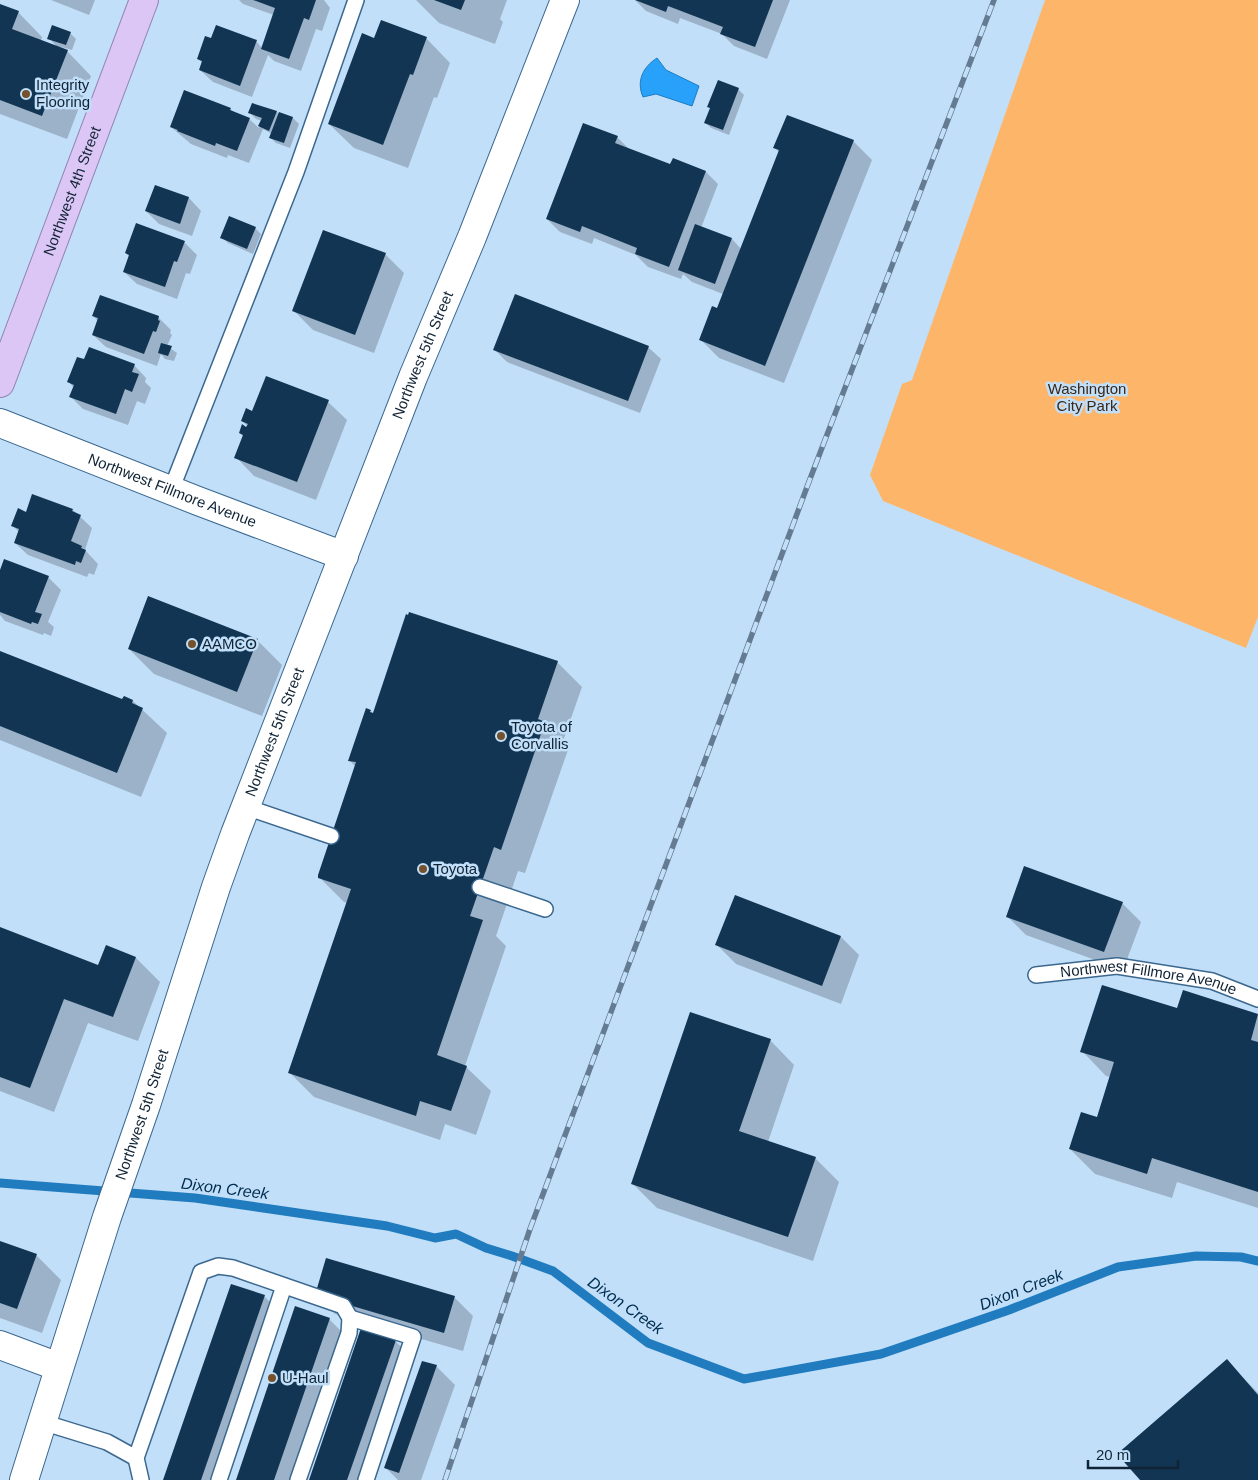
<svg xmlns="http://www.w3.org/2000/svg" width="1258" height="1480" viewBox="0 0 1258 1480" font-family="Arial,sans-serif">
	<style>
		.green { fill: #fdb669 }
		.water { fill: #27a1fa; stroke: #207cbf }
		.shadow { fill: #0003 }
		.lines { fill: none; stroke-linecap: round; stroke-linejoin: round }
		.stream { stroke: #207cbf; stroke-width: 9 }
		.building { fill: #113552 }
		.service-casing { stroke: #3b688f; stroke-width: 18 }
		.minor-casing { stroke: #3b688f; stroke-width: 30 }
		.tertiary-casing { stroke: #3b688f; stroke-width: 30 }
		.trunk-casing { stroke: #9084b0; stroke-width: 30 }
		.service { stroke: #fff; stroke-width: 15 }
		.minor { stroke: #fff; stroke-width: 28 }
		.tertiary { stroke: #fff; stroke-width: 28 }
		.trunk { stroke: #dcc6f6; stroke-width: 28 }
		.rail-casing { stroke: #647b91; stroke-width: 5.5 }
		.rail { stroke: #c2dffa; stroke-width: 4; stroke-dasharray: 11; stroke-linecap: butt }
		.poi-dot { fill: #75522b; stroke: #c2dffa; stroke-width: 2 }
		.labels { text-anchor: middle; stroke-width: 5; stroke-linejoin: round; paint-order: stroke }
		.poi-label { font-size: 15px; fill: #112435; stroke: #c2dffa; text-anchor: start }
		.street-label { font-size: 15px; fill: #112435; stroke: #c2dffa }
		.park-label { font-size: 15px; fill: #3a2816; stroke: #c2dffa }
		.water-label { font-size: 16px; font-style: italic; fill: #002d4f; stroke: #c2dffa }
	</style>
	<rect width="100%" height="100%" fill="#c2dffa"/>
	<path class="green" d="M1045,0H1258V617L1246,648L883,501L870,475L902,384L912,380Z"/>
	<path class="water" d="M657,58L666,70L699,86L692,106L656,94L643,97C636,81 643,67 657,58Z"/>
	<path class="shadow" d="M51,0H95L89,15Z
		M239,0H324L330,8L322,31L316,29L301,71L274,61L268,55L252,97L213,82L200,70L203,63L198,59L212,40L256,41L262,48L274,15L243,4Z
		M416,0H507L500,19L503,22L495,44L439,23Z
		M635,0H790L767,59L734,46L722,34L680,18L678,24L646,11Z
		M0,6L18,12L42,37L41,41L58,48L49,38L70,33L76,39L72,50L61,47L60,49L67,51L91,76L67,139L0,114Z
		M426,38L450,63L437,98L434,97L408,168L354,148L329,124L375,40Z
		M738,89L744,95L729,135L711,128L705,122Z
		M230,109L235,113L249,119L259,128L262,121L256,119L250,113L277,112L279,114L293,118L299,124L290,148L276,143L270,137L272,134L263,129L249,163L228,155L227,158L191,144L171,127Z
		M617,137L629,149L671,166L706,172L718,184L701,228L732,239L741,249L779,152L775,148L853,141L872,160L784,383L719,358L701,340L718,309L723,294L692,282L683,274L681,279L648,267L636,255L594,238L592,244L560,232L547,219Z
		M155,186L189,198L201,211L192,236L159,224L146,211Z
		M255,228L261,234L253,254L228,243L222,237Z
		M184,242L197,255L190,274L186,273L177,299L137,284L124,272L129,256L126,253Z
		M385,254L404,273L374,353L313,330L294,311Z
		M93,316L158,317L171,330L170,333L172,335L167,346L177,353L174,361L165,359L161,354L157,366L106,347L93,335L98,321Z
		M648,347L661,359L640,413L507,362L495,350Z
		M85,361L134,365L146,378L145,382L151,388L145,404L137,401L128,425L83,409L71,397L74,388L69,382Z
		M328,402L347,420L316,500L254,476L236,457L244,437L240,433L252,430L242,421L253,412Z
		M33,496L73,510L92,528L85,550L98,564L94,575L89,573L87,577L28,555L15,543L19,532L13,526L27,513Z
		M0,574L48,577L61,590L48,622L54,627L51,636L44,633L43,635L5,621L0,615Z
		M257,640L282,665L262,716L154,674L129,649Z
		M0,652L123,701L124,698L133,701L167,733L141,797L0,740Z
		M557,662L582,687L563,741L569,747L525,873L518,871L496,936L506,946L465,1066L491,1091L476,1135L445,1124L440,1140L314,1097L290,1073L348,903L344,902L319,877L356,767L350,761L371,711L374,714Z
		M1122,903L1141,922L1123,970L1026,935L1007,916Z
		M0,929L99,966L106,946L136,958L160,982L138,1041L88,1023L54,1112L0,1091Z
		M841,937L859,955L841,1004L736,964L717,945Z
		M1183,992L1258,1015V1208L1177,1182L1172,1198L1095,1174L1070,1149L1098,1119L1111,1077L1106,1076L1082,1051L1178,1010Z
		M770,1040L794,1065L768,1142L815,1158L839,1182L813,1261L657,1208L632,1183Z
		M0,1242L37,1256L61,1280L42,1333L0,1318Z
		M317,1295L454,1297L473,1316L463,1351L335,1314Z
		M264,1296L283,1315L226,1480H164Z
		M329,1319L348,1338L299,1480H237Z
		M395,1341L414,1359L372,1480H310Z
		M1227,1361L1258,1393V1480H1141Z
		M436,1366L455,1385L421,1480H398L386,1468Z"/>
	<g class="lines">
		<path class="stream" d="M0,1183L195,1198L387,1226L435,1238L456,1234L486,1248L512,1256L553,1271L648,1343L744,1379L881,1354L1009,1310L1118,1267L1196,1256L1241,1257L1258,1261"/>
	</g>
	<path class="building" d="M253,0H316L309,20L304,18L289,59L261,49L275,8Z
		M434,0H465L461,10Z
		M635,0H773L755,47L720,34L723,27L668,6L666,12Z
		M0,4L19,11L12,29L68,50L42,116L0,100Z
		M381,20L427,37L413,75L410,74L383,145L328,124L362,33L374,38Z
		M52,25L71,32L66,45L47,39Z
		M216,25L257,40L240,86L199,70L202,61L197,59L205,36L211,38Z
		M718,80L739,88L723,130L704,123L710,108L707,107Z
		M184,90L231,108L230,110L250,118L237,151L216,143L215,146L177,131L178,130L170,127Z
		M252,103L277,111L269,131L258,126L262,118L248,113Z
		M279,112L293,117L284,143L269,138Z
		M787,115L854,140L765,366L699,340L712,306L717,308L779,150L773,148Z
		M583,123L618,136L615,143L670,164L673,158L706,171L669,267L635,254L637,248L582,226L580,232L546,219Z
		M155,185L189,197L180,224L145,211Z
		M229,216L256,227L247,249L220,238Z
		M136,223L185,241L177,262L174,261L165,287L123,272L129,255L125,253Z
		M695,224L732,238L715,284L678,270Z
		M323,230L386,253L355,335L292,311Z
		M515,294L649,346L628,401L493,350Z
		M100,295L159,316L158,320L160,321L156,332L153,331L144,354L92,335L98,318L92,316Z
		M161,343L172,346L168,356L158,353Z
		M89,347L135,364L132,372L139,374L132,392L125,389L116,414L69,397L74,385L67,382L77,357L84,359Z
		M266,376L329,400L297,482L234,458L243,435L239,433L242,424L246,427L248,424L241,421L246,408L252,411Z
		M32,494L73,509L72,511L81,515L71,541L82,546L81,548L86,550L81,563L76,561L75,565L14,543L19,529L11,526L18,508L26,512Z
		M4,559L49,576L35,612L42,614L38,624L32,622L31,624L0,612V570Z
		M148,596L258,639L237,692L128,649Z
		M409,612L558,661L538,719L545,722L501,850L494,847L470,916L483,920L437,1055L467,1066L451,1111L420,1101L416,1116L288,1073L351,889L318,878V875L356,762L348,761L366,708L371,710L370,712L373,713L406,614L408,615Z
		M0,651L122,699L124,696L133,700L132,703L143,708L117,773L0,726Z
		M1024,866L1123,902L1104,952L1006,917Z
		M735,895L841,936L822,986L715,945Z
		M0,927L98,965L106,945L136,957L113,1017L64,999L30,1088L0,1077Z
		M1102,985L1177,1008L1183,990L1258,1014L1251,1040L1258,1042V1192L1152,1158L1147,1174L1069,1149L1081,1112L1097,1117L1114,1062L1080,1052Z
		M690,1012L771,1039L739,1131L816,1157L788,1237L631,1184Z
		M0,1241L37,1254L17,1309L0,1303Z
		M326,1258L455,1296L444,1333L315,1295Z
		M231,1284L265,1295L201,1480H163Z
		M295,1306L330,1318L274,1480H236Z
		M361,1328L396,1340L347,1480H309Z
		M1227,1359L1258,1395V1480H1140L1117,1454Z
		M422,1361L437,1365L399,1473L384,1468Z"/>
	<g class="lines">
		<g class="service-casing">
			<g id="service">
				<path d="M171,490L296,172L356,0"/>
				<path d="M246,807L331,836"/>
				<path d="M480,887L545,909"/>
				<path id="s1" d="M1036,975L1117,966L1212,981L1258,999"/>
				<path d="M350,1318L413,1337L366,1480"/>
				<path d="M42,1422L107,1442L136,1458"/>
				<path d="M141,1480L136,1458L201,1272L218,1266L233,1268L343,1306L350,1318L349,1333L298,1480"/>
				<path d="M219,1480L284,1286"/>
			</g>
		</g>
		<g class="minor-casing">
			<g id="minor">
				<path id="s2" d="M0,423L198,501L344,556"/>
			</g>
		</g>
		<g class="tertiary-casing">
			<g id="tertiary">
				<path d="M0,1345L59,1367"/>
				<path id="s3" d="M24,1480L107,1217L146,1105L216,887L235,834L413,377L472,237L565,0"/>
			</g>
		</g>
		<g class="trunk-casing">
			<g id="trunk">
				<path id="s4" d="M0,383L144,0"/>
			</g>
		</g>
		<use href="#service" class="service"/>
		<use href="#minor" class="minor"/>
		<use href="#tertiary" class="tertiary"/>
		<use href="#trunk" class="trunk"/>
		<g class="rail-casing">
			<path id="rail" d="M445,1480L530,1229L810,479L994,0"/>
		</g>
		<use href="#rail" class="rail"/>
	</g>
	<g class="poi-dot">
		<circle cx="26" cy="94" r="5"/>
		<circle cx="192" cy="644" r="5"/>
		<circle cx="501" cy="736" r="5"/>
		<circle cx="423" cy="869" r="5"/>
		<circle cx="272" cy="1378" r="5"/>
	</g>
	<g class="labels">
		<g class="poi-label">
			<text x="36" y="90">Integrity<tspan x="36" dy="17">Flooring</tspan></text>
			<text x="202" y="649">AAMCO</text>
			<text x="511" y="732">Toyota of<tspan x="511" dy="17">Corvallis</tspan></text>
			<text x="433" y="874">Toyota</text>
			<text x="282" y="1383">U-Haul</text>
		</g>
		<g class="street-label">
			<text dy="5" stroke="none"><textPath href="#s4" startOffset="205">Northwest 4th Street</textPath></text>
			<text dy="5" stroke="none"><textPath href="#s3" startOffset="1194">Northwest 5th Street</textPath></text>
			<text dy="5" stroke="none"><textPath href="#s2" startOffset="185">Northwest Fillmore Avenue</textPath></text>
			<text dy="5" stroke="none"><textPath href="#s3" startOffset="789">Northwest 5th Street</textPath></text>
			<text dy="5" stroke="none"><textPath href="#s1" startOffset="114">Northwest Fillmore Avenue</textPath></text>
			<text dy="5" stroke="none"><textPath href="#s3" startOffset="384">Northwest 5th Street</textPath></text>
		</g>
		<g class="park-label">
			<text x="1087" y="394">Washington<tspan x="1087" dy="17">City Park</tspan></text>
		</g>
		<g class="water-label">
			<text transform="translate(225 1188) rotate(7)" y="6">Dixon Creek</text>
			<text transform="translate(1021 1289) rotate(-21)" y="6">Dixon Creek</text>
			<text transform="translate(626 1305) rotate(35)" y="6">Dixon Creek</text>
		</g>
	</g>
	<path d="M1088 1460v8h90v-8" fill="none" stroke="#112435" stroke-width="2.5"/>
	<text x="1096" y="1460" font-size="15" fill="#112435" stroke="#c2dffa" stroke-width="4" paint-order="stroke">20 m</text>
</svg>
